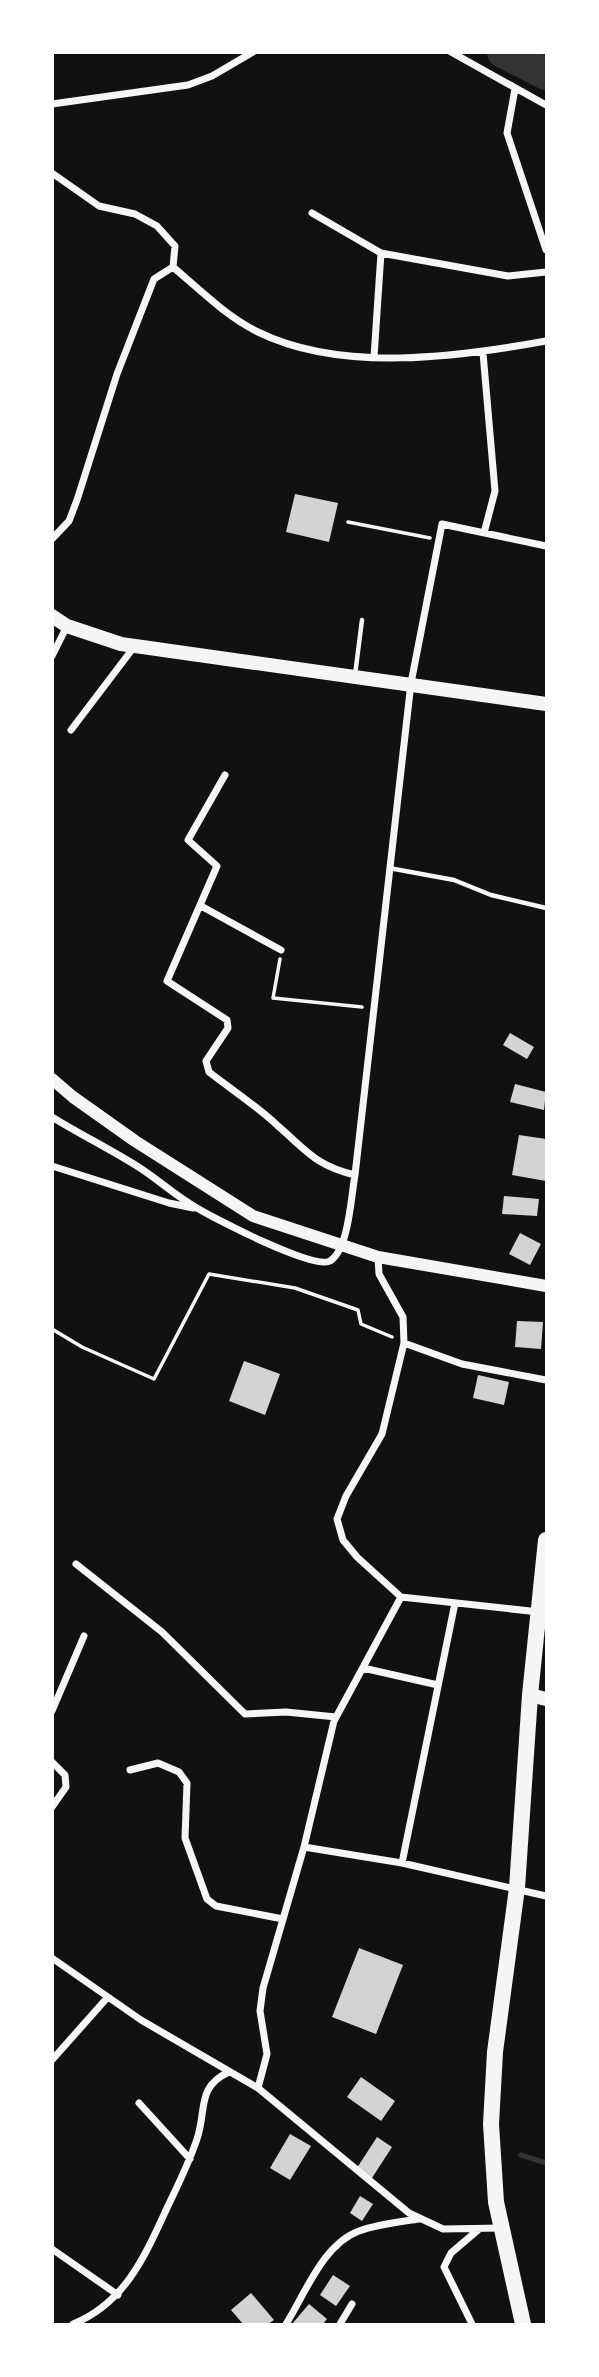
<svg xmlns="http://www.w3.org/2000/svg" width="599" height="2377" viewBox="0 0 599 2377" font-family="'PT Sans Narrow',sans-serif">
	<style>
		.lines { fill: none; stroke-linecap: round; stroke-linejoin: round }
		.stream { stroke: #333; stroke-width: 5 }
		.river { stroke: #333; stroke-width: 32 }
		.building { fill: #d3d3d3 }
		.path { stroke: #f5f5f5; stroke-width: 3.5 }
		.service { stroke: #f5f5f5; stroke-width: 4.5 }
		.minor { stroke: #f5f5f5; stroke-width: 7 }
		.tertiary { stroke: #f5f5f5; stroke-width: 12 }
		.primary { stroke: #f5f5f5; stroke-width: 14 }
		.trunk { stroke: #f5f5f5; stroke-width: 16 }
	</style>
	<rect width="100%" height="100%" fill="#111"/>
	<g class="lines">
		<path class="stream" d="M521,2155L546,2163"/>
		<path class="river" d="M503,52L546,74"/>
	</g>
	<path class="building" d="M295,494L338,503L329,542L286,532Z
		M510,1033L534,1047L527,1059L503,1045Z
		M515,1084L546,1092L544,1110L510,1102Z
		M519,1135L546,1139V1181L512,1175Z
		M504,1196L539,1199L537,1216L502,1214Z
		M520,1233L541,1244L530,1265L509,1254Z
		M517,1321L543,1322L541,1349L515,1347Z
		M244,1361L280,1374L265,1415L229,1401Z
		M478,1375L509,1382L504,1405L473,1398Z
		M359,1948L403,1965L376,2034L332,2017Z
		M361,2077L395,2101L381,2121L347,2097Z
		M290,2134L311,2146L290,2180L270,2168Z
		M377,2137L392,2147L370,2181L355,2171Z
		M360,2196L373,2204L362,2221L350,2213Z
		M333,2275L350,2286L336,2306L320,2295Z
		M251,2293L274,2320L268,2324H243L231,2310Z
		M309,2304L327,2319L323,2324H292Z"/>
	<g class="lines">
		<path class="path" d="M348,522L430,538
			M280,959L273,998L362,1007
			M52,1329L82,1347L154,1379L209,1274L295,1288L358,1310L361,1324L392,1337"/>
		<path class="service" d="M355,675L362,620
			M389,868L454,880L491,895L546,908"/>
		<path class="minor" d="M451,52L546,105
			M515,89L507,133L546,250
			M52,104L188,85L212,76L253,52
			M52,173L99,206L135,214L157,226L175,246L173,267C200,290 226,316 258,332C341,373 458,357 546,341
			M312,213L381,253L508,276L546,272
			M483,353L495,491L484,533
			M374,357L381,253
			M52,539L69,521L77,500L117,374L154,279L173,267
			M52,656L67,626
			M71,730L134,647
			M225,775L188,840L217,866L167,981L227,1020L228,1028L206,1061L209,1072C232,1090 257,1106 278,1126C307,1151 316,1166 355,1175
			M201,906L281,950
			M52,1117C81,1135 112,1150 140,1168C160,1181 177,1197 197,1208C215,1219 314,1270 330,1261C349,1249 351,1196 355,1175L411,683L442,524L546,546
			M52,1166L169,1203L193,1208
			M378,1257L379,1274L403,1317L404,1343L462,1364L546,1380
			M404,1343L382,1434L346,1496L337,1519L343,1540L357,1557L401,1597L539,1612
			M76,1564L162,1632L245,1714L286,1712L336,1717
			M363,1668L438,1685
			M52,1711L84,1636
			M52,1762L65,1775L66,1787L52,1807
			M130,1770L158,1763L179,1772L187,1783L185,1838L207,1899L216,1906L283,1919
			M304,1847L402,1863L546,1896
			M402,1863L455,1603
			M52,1958L141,2020L258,2088L409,2213L443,2229L501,2228
			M52,2060L107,1998
			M258,2088L267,2054L260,2011L263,1988L304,1847L334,1721L401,1597
			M139,2103L190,2159
			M52,2249L118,2295
			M73,2324C125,2303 145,2256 167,2208C178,2185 189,2163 197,2139C207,2110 196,2087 229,2072
			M286,2324C305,2294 323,2244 359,2231C378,2224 399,2222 419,2219
			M340,2324L352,2304
			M472,2324L444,2267L451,2253L478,2230"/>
		<path class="tertiary" d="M52,1079L73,1097L135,1141L253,1216L378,1257L546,1286"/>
		<path class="primary" d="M52,616L67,626L121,644L546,704
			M530,1695L546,1699"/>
		<path class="trunk" d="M523,2324L496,2202L491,2124L495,2052L517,1888L530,1695L546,1540"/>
	</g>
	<rect width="599" height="2377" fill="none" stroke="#ffffff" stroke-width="108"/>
</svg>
